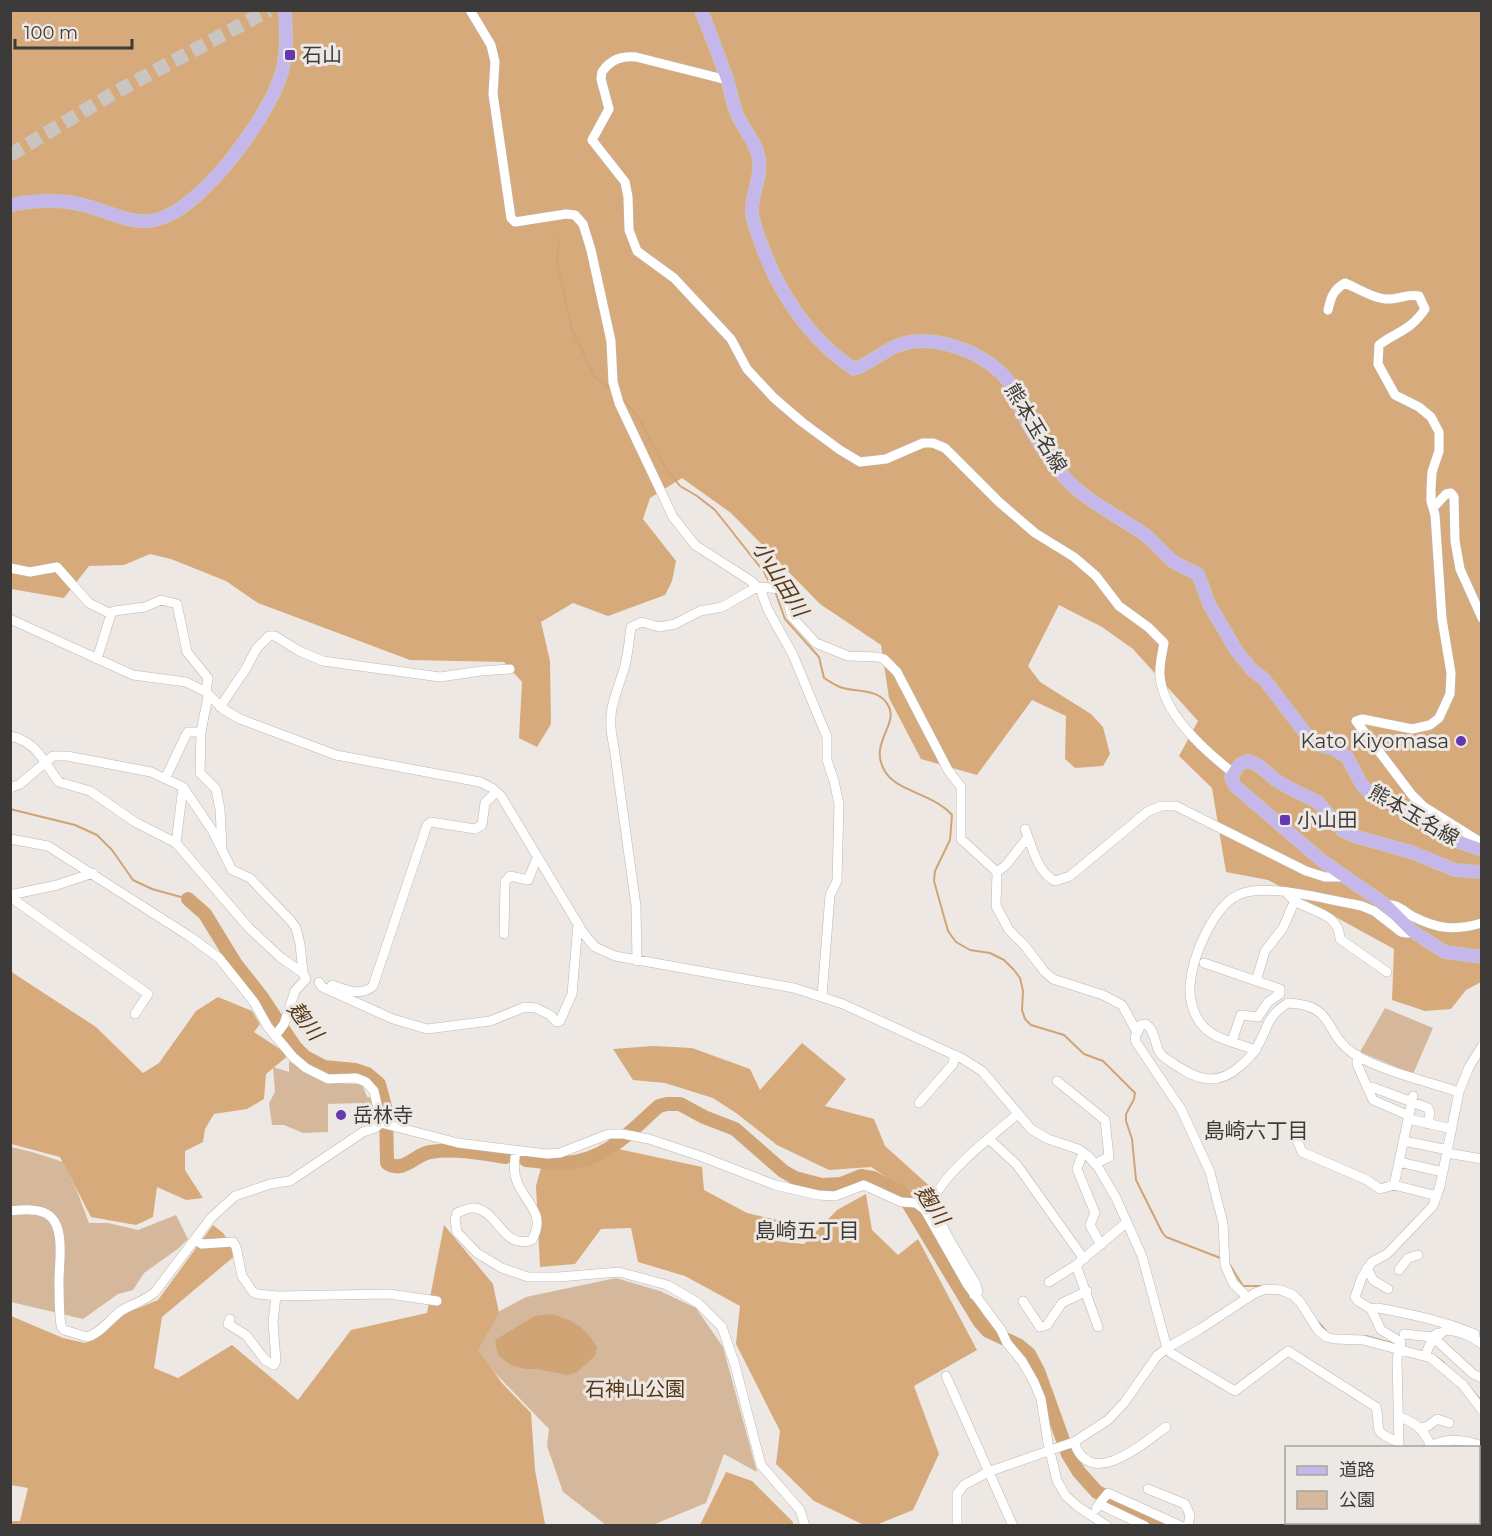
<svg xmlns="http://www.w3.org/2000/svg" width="1492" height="1536" viewBox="0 0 1492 1536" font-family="Montserrat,'Noto Sans JP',sans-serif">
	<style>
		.green { fill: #d5b89c }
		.forest { fill: #d7aa7c }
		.water { fill: #d1a476 }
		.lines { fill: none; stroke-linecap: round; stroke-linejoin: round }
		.stream { stroke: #d1a476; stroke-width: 2 }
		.river { stroke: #d1a476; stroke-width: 14 }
		.highway-tunnel { stroke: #cac5c1; stroke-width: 14; stroke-dasharray: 14 7; stroke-linecap: butt }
		.minor-casing { stroke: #bcb7b2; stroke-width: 10 }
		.major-casing { stroke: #c5c4c4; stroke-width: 14 }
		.minor { stroke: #fff; stroke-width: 9 }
		.major { stroke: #c5b6ec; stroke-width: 12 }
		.poi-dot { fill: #6438b0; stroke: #ede8e3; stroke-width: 2 }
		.labels { text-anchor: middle; stroke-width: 6; stroke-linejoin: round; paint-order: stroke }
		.poi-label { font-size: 20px; fill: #3d3b39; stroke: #ede8e3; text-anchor: start }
		.street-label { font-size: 20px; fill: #3d3b39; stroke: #ede8e3 }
		.park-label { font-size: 20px; fill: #573814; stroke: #ede8e3 }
		.water-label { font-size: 21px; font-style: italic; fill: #583916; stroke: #ede8e3 }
		.neighbourhood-label { font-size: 21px; fill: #3e3a36; stroke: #ede8e3 }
	</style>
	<rect width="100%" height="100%" fill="#ede8e3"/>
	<path class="green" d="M1385,1008L1433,1028L1413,1074L1360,1052Z
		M289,1061C318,1079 328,1084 362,1084L367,1097L373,1098L375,1115L362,1116V1103L328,1104V1132L303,1133L284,1125H272L269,1103L275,1092L273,1067L289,1072Z
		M11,1147L32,1152L63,1162L77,1191L89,1223H108L138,1230L176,1215L188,1239L179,1248L144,1273L133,1290L118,1294L83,1319L11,1302Z
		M616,1278L660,1291L696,1308L723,1347L757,1472L724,1454L706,1503L655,1524L606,1525L563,1492L547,1446L549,1429L467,1344L487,1318L526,1297Z"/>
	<path class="forest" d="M10,11H1481V982L1466,990L1451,1009L1425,1011L1392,1000L1394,949L1268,880L1226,872L1212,788L1179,756L1198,721L1133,649L1102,627L1059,605L1028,666L1040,682L1091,714L1103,727L1110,754L1103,766L1075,768L1065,759L1066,716L1032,700L977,775L921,759L889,698L881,645L820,604L731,513L682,478L650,498L643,519L676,561L672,581L665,595L608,616L573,603L541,622L550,661L551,724L537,747L519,738L522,682L504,662L410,660L258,603L226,581L171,559L150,554L124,565L89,566L64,598L11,589Z
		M10,971L96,1027L143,1073L159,1063L196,1011L218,997L252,1011L260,1024L254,1032L289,1055L266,1074L264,1099L247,1109L214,1114L205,1129L203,1142L185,1151V1170L203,1198L186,1200L157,1187L153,1217L136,1225L91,1217L60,1157L11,1144Z
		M802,1043L846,1079L825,1106L874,1119L885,1146L935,1191L926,1204L871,1167L829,1170L777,1145L736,1113L713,1098L665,1083L633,1080L613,1049L653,1046L692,1048L750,1069L760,1090Z
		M609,1147L702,1167L704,1190L747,1213L782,1221L776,1241L804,1244L837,1210L866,1194L872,1230L898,1255L918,1239L977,1350L914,1386L939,1454L913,1510L876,1525H864L814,1501L776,1464L780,1431L736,1344L740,1306L685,1276L638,1262L631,1228L601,1229L575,1264L540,1267L536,1186L542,1164Z
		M213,1225L223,1233L237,1254L162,1317L154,1368L178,1378L232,1345L298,1400L351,1330L427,1313L444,1225L493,1284L499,1313L478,1350L502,1383L531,1413L535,1470L545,1524L551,1525L11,1526L10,1521H20L28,1488L11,1485V1316L63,1338L85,1343L94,1338L124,1314L158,1300Z
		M726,1472L752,1481L793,1522V1525H700Z"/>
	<path class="water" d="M552,1314C576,1322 583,1325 597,1347L595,1356L577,1372L568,1375L536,1369H524L509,1364L498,1355L495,1340L535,1316Z"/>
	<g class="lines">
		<path class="stream" d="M559,239L557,262L572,330L595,377L611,389
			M621,396L640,420L664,466L680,486L697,496L715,510L764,572L770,584
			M775,591L785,619L819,657L824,678C829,681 835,685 840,687C854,693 880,687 889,707C898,726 867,745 886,773C899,792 934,794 952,815L950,840L935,871L934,881L948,931L956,942L970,950L990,953L1004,960L1014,970L1020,978L1023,991L1022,1010L1025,1019L1031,1025L1064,1035L1084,1054L1103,1061L1135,1093L1134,1099L1126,1114V1121L1132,1139L1136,1180L1162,1232L1166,1237L1223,1259
			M10,809L75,825L97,835L112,850L133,880L152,889L188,899
			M1228,1262L1243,1286H1262
			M1318,1322L1326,1331
			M1366,1336L1395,1344
			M1435,1356L1444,1363
			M1470,1388L1482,1402"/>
		<path class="river" d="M188,899L205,914L235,963L261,996L295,1047L305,1057L324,1067L355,1070L367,1074L379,1084L386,1110L387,1163C403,1174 414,1155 430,1152C455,1148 481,1153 505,1157
			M526,1160C538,1161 552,1164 564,1163C606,1161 629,1132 659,1106L667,1104H680L704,1117L735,1129L783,1171L795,1178L822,1185L841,1184L861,1176L873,1178L902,1193L979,1321L988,1331L1018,1345L1029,1354L1038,1371L1068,1454L1079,1472L1097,1492L1164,1526"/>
		<path class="highway-tunnel" d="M10,155L114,93L269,10"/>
		<g class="minor-casing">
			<path id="minor" d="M470,10L491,45L495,62L493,94L511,218L515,222L566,214L575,215L583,224L591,250L611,341L613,382L619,403L673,517L695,545L751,581L761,591L768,610L793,655L827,737V760L834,781L839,804L837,881L830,895L822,996
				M727,80L636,57C621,56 611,59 602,72L601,79L609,109L592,140L625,182L628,197L629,230L637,251L674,278L731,339L747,369L774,398L802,422L840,450L860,462L886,459L923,443H933L945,448L999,502L1035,533L1074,557L1096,576L1119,606L1148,627L1164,643C1162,654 1159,666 1160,676C1163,714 1204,750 1232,772L1231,777
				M1328,310C1331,297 1333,290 1345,283C1359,289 1376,300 1391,299C1402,298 1408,294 1419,296L1425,309C1409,332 1399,330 1379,345L1378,364L1395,395L1419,407L1431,417L1439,432V451L1432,472L1431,489V501L1435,515L1442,619L1451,673L1450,694L1439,718L1430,725L1412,729L1362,719L1356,721L1412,795L1423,806L1482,843
				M1433,508L1446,494L1451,493L1454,497L1455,541L1460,569L1482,618
				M10,568L30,572L57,567L89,603L111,614
				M10,619L133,675L186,682L206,692L223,709L240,719L336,755L480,782L492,788L501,796L584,934L595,947L615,956L794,988L843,1004L963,1059L982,1071L1031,1129L1048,1139L1078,1149L1087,1155L1098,1167L1116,1198L1142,1256L1167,1348L1171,1353L1235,1391L1288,1351L1376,1407C1382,1429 1369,1430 1398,1442
				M97,659L111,614L114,611L145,607L161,600L177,604L187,652L208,678L206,692
				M208,696L201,732L200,773L216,789L220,809L222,847
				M220,707L245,670L257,648L269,636H275L299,651L323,661L440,677L481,671L510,669
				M10,736C38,742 43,762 59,782L90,791L135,822L176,843L249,928L280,957L303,973
				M165,779L186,735L188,732H201
				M10,788L20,784L53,756H67L151,772L183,787L212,830L232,870L250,878L291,921L296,928L300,944L303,973L306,979
				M1025,829L1028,837L1006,865L997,872L996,906L1009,930L1025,946L1044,971L1053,979L1103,995L1122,1005L1137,1032
				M1028,837C1034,853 1039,873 1055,881L1070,876L1147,812L1161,806H1176L1306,871L1325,877H1345
				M10,839L48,846L189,936L219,958L254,1002L268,1027L293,1057L306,1068L328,1079L356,1078L366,1082L374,1091L381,1123
				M176,843L183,787
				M1287,893C1301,913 1339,908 1340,939L1387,972
				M10,895L57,885L93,873
				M10,897L148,994L135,1014
				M1386,905C1397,903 1403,911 1412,916C1437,929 1454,931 1482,923
				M504,934L505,882L510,876L528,880L537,858
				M637,961L636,906L614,747C606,712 614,701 624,669C628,656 629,641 631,627L642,622L659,627L675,624L700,611L722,607L757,587L784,589L792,617L816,643L848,656L878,657L884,659L897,672L948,770L961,787V839L997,872
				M1204,963L1280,989V994L1268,1002L1258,1017L1241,1015L1232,1041
				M1256,981L1265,951L1283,928L1295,900
				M319,982L322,987L393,1019L427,1029L490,1021L525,1007L536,1008L550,1015L557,1022L560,1021L572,994L578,924
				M332,985C345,990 361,997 373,986L427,825L431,822L475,829L482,825L485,803L496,792
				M275,1036L284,1024L295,991L306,979
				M1256,1050C1240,1044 1217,1040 1205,1028C1194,1018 1189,1000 1190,986C1192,957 1214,902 1243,893C1271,884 1323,899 1353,904L1362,906L1374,911L1401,932L1407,933L1412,931
				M1357,1055V1064L1373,1100L1405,1114L1413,1120L1452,1129
				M1057,1081L1105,1120L1109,1157L1095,1164
				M1367,1087H1372L1428,1108L1430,1112L1428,1124
				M919,1103L953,1064L955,1055
				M989,1139L1017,1165L1084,1259
				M1297,1140L1302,1152L1367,1180L1380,1189L1394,1185L1437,1196
				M1404,1141L1448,1150
				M516,1151C514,1163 513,1173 518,1184C528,1206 546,1214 532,1240C503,1250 499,1212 475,1208C469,1207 462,1211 457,1213L455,1220L457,1232L477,1253L502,1268L528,1277H558L619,1272L667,1285L698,1303L722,1327L735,1365L761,1465L800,1510L805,1526
				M1083,1152L1077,1169L1095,1213L1090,1225L1101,1245
				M1447,1153L1482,1159
				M1399,1162L1443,1172
				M1394,1185L1413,1096
				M10,1211C21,1210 37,1208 47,1214C66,1225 59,1262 59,1280C59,1295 59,1311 61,1326L64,1330L87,1337C100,1334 110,1319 121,1311C132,1304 145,1301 155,1292L211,1218L235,1196L270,1184L290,1181L363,1132L375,1128L381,1123L458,1143L547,1154L560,1153L609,1134H623L649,1139L700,1156L775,1185L818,1195L835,1196L864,1185L901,1202L916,1203L925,1210L967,1284L1001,1330L1007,1343L1022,1361L1034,1382L1041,1399L1048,1443L1057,1481L1066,1496L1077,1506L1107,1526
				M195,1240L202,1244L233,1242L236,1247L242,1276L253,1292L257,1294L278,1296L389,1294L437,1301
				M1076,1265L1098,1327
				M1367,1268L1373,1280L1388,1289
				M1399,1270L1408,1258L1418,1255
				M1049,1282L1076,1265L1127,1222
				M974,1295L978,1292L976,1284C966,1267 933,1218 935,1200C937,1178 999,1130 1018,1114
				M1248,1298L1233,1283L1225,1265L1223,1223L1210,1172L1181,1109L1136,1042L1135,1037L1141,1025L1146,1024C1158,1033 1153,1050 1165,1058C1191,1076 1213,1090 1239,1067C1245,1062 1251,1057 1255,1050C1269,1029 1264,1018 1288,1003C1337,1005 1323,1034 1354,1054C1379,1070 1429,1082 1459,1092
				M1023,1301L1040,1327L1047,1325L1062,1303L1087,1291
				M1371,1309L1378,1308C1414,1315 1440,1320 1475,1334
				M230,1319L228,1324L246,1335L265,1360L274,1365L276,1361L273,1322L276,1296
				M1404,1334L1432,1337L1438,1333
				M1435,1339L1473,1374L1482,1378
				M1425,1356L1430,1344L1445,1330C1459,1331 1471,1335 1482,1344
				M946,1376L1013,1526
				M1398,1416C1417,1424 1421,1427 1431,1445
				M1421,1428L1428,1426L1437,1419L1449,1423
				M1074,1442C1090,1491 1144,1443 1166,1427
				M1399,1445L1397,1359L1401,1342L1381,1330L1371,1309L1358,1301L1355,1297L1362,1277L1372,1262L1387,1254L1433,1206L1440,1186L1459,1092L1469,1067L1482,1046
				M1427,1448C1444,1437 1464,1439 1482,1446
				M1148,1489L1185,1504L1190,1515L1188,1526
				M1099,1504L1108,1493L1181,1526
				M1096,1509L1099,1504L1145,1526
				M1417,1522L1418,1526
				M957,1526V1494L964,1485L988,1472L1074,1442L1108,1420L1124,1403L1157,1356L1167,1348L1200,1329L1255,1293L1266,1289L1281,1290L1293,1295L1300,1302L1318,1330L1326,1337L1334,1339L1363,1340L1431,1358L1463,1385L1482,1410
				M1371,1526L1374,1522"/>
		</g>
		<g class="major-casing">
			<path id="major" d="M701,10C710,33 719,56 727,79C731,91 732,103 737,114C743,129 756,141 759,159C762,177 751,194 752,212C753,222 757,233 761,243C778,292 810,340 854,369C871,363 885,349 902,344C936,333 992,355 1011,385C1016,393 1017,403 1021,410C1033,435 1050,462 1069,482C1090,503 1120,517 1144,534C1155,542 1163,554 1174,562C1181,567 1190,570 1198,574L1209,604L1236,650L1252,670L1264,679L1306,734L1319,745L1334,749L1347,757L1362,785L1369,792L1405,810L1456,841L1482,850
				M10,205C36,200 62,199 87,206C107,211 128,223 149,221C197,217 265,121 280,78C288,56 286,34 285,10
				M1482,872L1455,870L1411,852L1354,836L1342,830L1318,802L1295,791L1277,781L1258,765L1248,761L1240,764L1231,777L1235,786L1321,860L1386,905L1412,931L1445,952L1482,957"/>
		</g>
		<use href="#minor" class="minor"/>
		<use href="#major" class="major"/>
	</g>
	<g class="poi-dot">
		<rect x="284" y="49" width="12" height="12" rx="3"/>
		<circle cx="1461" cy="741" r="6"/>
		<rect x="1279" y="814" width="12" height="12" rx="3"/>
		<circle cx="341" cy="1115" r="6"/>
	</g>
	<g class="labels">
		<g class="poi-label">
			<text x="302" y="62">石山</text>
			<text x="1449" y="748" text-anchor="end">Kato Kiyomasa</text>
			<text x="1297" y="827">小山田</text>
			<text x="353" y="1122">岳林寺</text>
		</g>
		<g class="street-label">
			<text transform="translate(1036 428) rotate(59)" y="7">熊本玉名線</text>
			<text transform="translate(1414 815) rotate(30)" y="7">熊本玉名線</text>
		</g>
		<g class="park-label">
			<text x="635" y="1396">石神山公園</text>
		</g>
		<g class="water-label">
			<text transform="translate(780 579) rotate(58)" y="7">小山田川</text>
			<text transform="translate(305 1021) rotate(52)" y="7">麹川</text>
			<text transform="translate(932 1205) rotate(56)" y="7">麹川</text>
		</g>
		<g class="neighbourhood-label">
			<text x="1256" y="1138">島崎六丁目</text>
			<text x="807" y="1238">島崎五丁目</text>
		</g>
	</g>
	<rect width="1492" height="1536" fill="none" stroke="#3d3b39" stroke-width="24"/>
	<rect x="1285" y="1446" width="195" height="78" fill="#ede8e3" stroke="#a7a39f" stroke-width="1.5"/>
	<rect x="1297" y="1466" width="30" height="9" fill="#c5b6ec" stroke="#a7a39f" stroke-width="1.5"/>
	<text x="1339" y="1476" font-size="18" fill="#3d3b39">道路</text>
	<rect x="1297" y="1491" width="30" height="18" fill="#d5b89c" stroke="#a7a39f" stroke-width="1.5"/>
	<text x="1339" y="1506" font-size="18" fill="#3d3b39">公園</text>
	<path d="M15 39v9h117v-9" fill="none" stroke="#3d3b39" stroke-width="3"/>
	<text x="24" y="39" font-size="18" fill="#3d3b39" stroke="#ede8e3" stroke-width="4.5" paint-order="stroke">100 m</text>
</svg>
